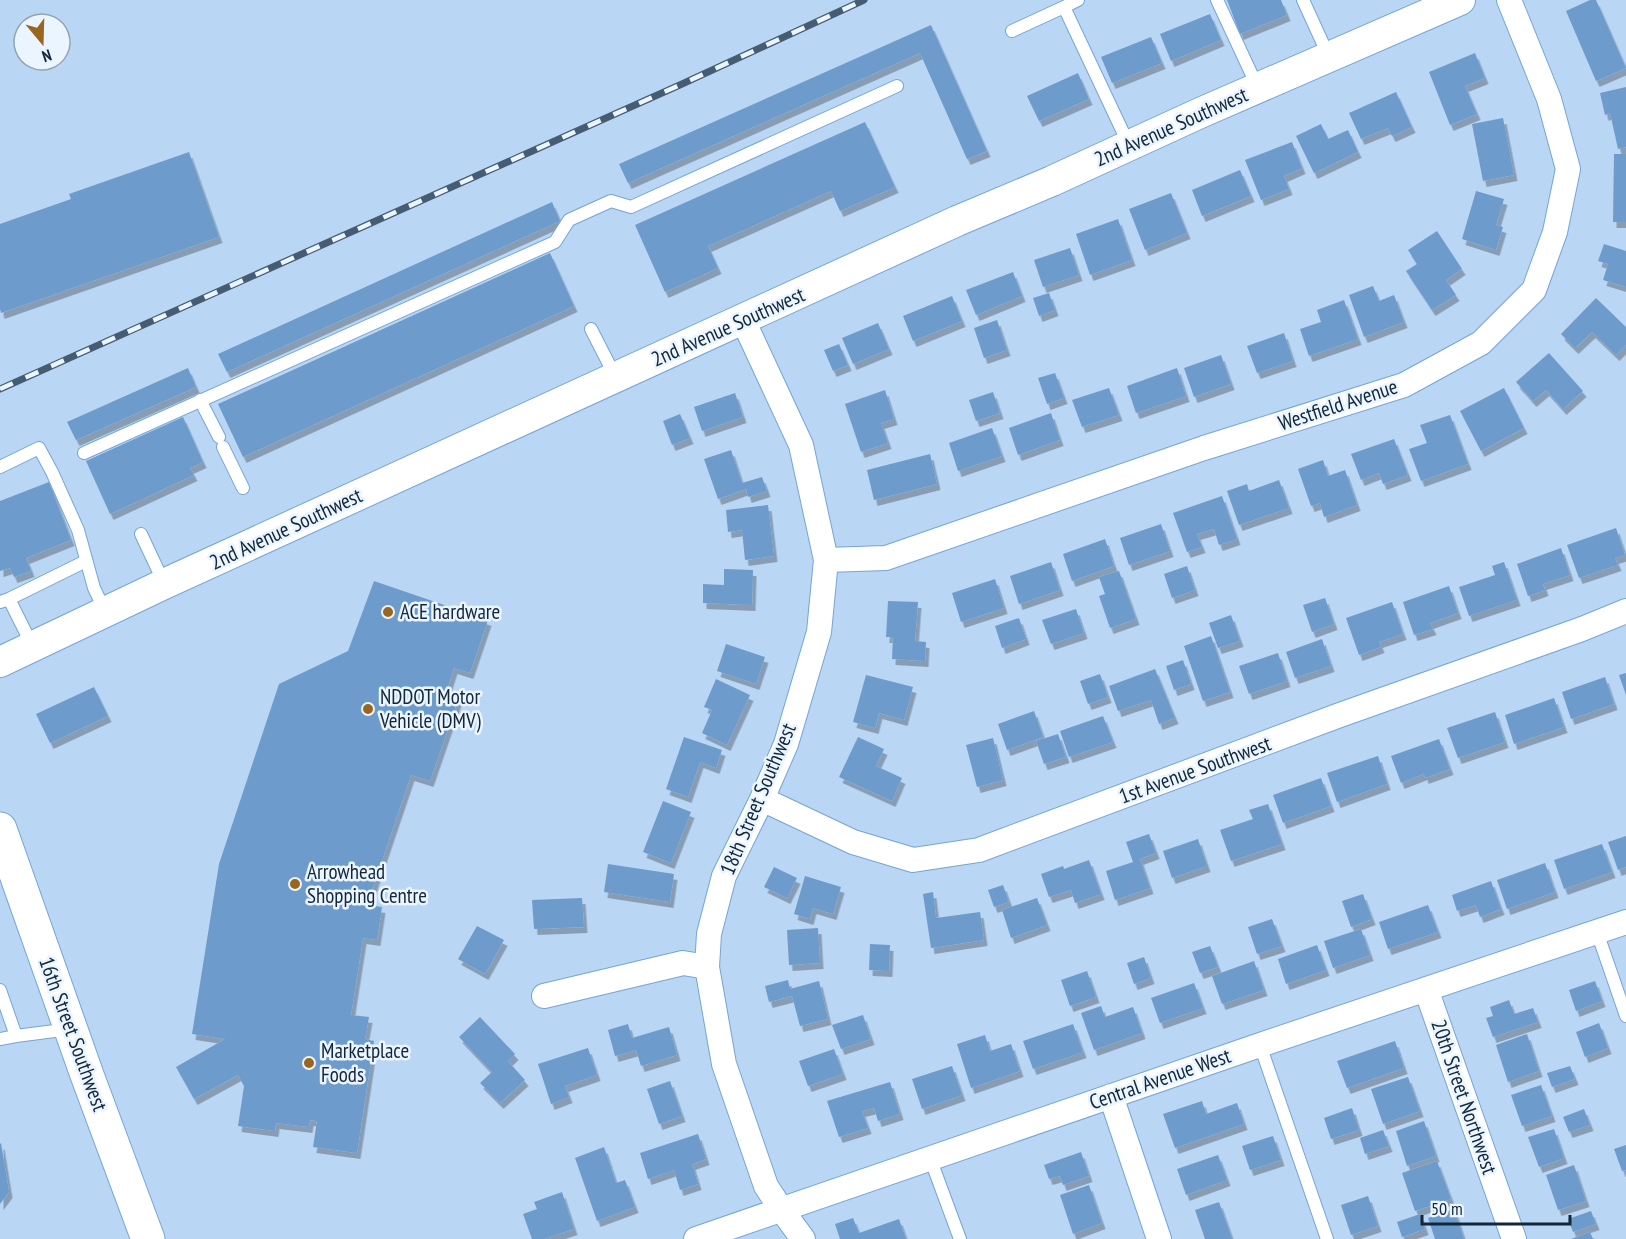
<svg xmlns="http://www.w3.org/2000/svg" width="1626" height="1239" viewBox="0 0 1626 1239" font-family="'PT Sans Narrow',sans-serif">
	<style>
		.building { fill: #6d9ccc; filter: url(#shadow) }
		.lines { fill: none; stroke-linecap: round; stroke-linejoin: round }
		.service-casing { stroke: #75a5d5; stroke-width: 14 }
		.minor-casing { stroke: #75a5d5; stroke-width: 26 }
		.tertiary-casing { stroke: #75a5d5; stroke-width: 32 }
		.secondary-casing { stroke: #75a5d5; stroke-width: 35 }
		.service { stroke: #fff; stroke-width: 12 }
		.minor { stroke: #fff; stroke-width: 24 }
		.tertiary { stroke: #fff; stroke-width: 30 }
		.secondary { stroke: #fff; stroke-width: 33 }
		.rail-casing { stroke: #455c73; stroke-width: 7 }
		.rail { stroke: #ebf5ff; stroke-width: 4.5; stroke-dasharray: 14; stroke-linecap: butt }
		.poi-dot { fill: #9a651d; stroke: #ebf5ff; stroke-width: 2 }
		.labels { text-anchor: middle; stroke-width: 5; stroke-linejoin: round; paint-order: stroke }
		.street-label { font-size: 21px; fill: #13273a; stroke: #ebf5ff }
		.poi-label { font-size: 21px; fill: #13273a; stroke: #ebf5ff; text-anchor: start }
	</style>
	<defs>
		<filter id="shadow"><feDropShadow dx="3.5" dy="6" stdDeviation="0" flood-color="#0004"/></filter>
	</defs>
	<rect width="100%" height="100%" fill="#b9d6f5"/>
	<path class="building" d="M1227,0H1281L1287,15L1240,34Z
		M1590,0H1596L1626,68L1596,81L1566,11Z
		M1210,14L1221,40L1171,61L1160,34Z
		M931,25L987,151L967,159L920,53L628,183L619,164Z
		M1151,37L1162,63L1112,83L1101,57Z
		M1475,53L1485,78L1465,86L1477,114L1450,125L1429,72Z
		M1078,73L1089,99L1039,121L1027,96Z
		M1626,87V147L1618,149L1610,113L1605,115L1600,93Z
		M1396,92L1412,127L1392,136L1388,128L1361,139L1349,113Z
		M1503,118L1514,175L1483,181L1472,124Z
		M865,122L895,187L840,211L831,191L708,246L718,268L665,292L635,225Z
		M1321,124L1328,139L1348,130L1358,152L1314,173L1296,136Z
		M1292,142L1302,168L1284,176L1289,189L1261,200L1245,160Z
		M189,152L219,237L1,313L0,309V224L71,199L69,194Z
		M1614,154H1626V222H1613Z
		M1240,170L1251,196L1202,216L1192,190Z
		M1476,191L1504,199L1496,225L1503,227L1496,250L1462,239Z
		M1171,193L1187,233L1145,250L1129,209Z
		M552,202L560,221L227,372L218,354Z
		M1118,219L1132,260L1090,275L1076,234Z
		M1437,231L1462,269L1446,280L1456,295L1432,310L1406,271L1417,264L1408,250Z
		M1604,244L1626,251V287L1603,280L1608,264L1598,261Z
		M1070,248L1079,275L1043,287L1034,260Z
		M550,253L574,306L243,457L218,404Z
		M1013,272L1022,296L976,315L966,290Z
		M1373,286L1379,301L1394,295L1404,322L1364,337L1349,295Z
		M1049,293L1055,310L1039,316L1033,298Z
		M952,296L962,321L913,341L903,316Z
		M1596,298L1626,327V345L1616,355L1592,332L1575,348L1561,334Z
		M1344,300L1358,339L1309,356L1300,329L1321,322L1317,310Z
		M997,320L1007,350L984,358L974,328Z
		M878,323L889,349L853,364L842,338Z
		M1284,333L1293,361L1257,373L1247,346Z
		M839,344L848,365L833,371L824,350Z
		M1549,353L1583,391L1563,409L1546,390L1533,401L1516,382Z
		M1221,355L1231,384L1194,397L1184,368Z
		M188,368L196,387L76,440L67,422Z
		M1177,368L1186,396L1136,413L1127,386Z
		M1055,373L1064,398L1047,404L1038,378Z
		M1109,388L1119,415L1082,427L1072,400Z
		M1504,388L1524,428L1481,451L1460,411Z
		M885,390L894,419L881,423L888,443L861,452L845,404Z
		M993,392L1000,413L976,421L969,400Z
		M735,393L743,417L702,431L694,407Z
		M1051,413L1060,440L1018,455L1009,428Z
		M680,414L690,438L672,445L663,421Z
		M1450,415L1468,464L1421,481L1409,449L1427,443L1420,425Z
		M183,417L203,462L190,468L194,475L110,514L86,461Z
		M992,428L1002,456L958,471L949,443Z
		M1394,439L1408,475L1383,484L1379,473L1361,480L1351,454Z
		M731,450L742,483L762,477L767,491L748,497L746,489L718,499L704,459Z
		M930,454L937,484L874,500L867,470Z
		M1323,460L1328,476L1345,470L1357,505L1324,517L1320,503L1311,506L1298,469Z
		M1279,480L1289,508L1239,525L1227,491L1247,484L1249,491Z
		M49,482L71,540L26,558L31,571L14,577L10,568L0,571V501Z
		M1222,496L1237,539L1219,545L1214,529L1197,534L1202,547L1187,552L1173,513Z
		M768,505L774,556L745,560L742,530L728,532L726,510Z
		M1161,524L1170,551L1129,565L1120,538Z
		M1616,528L1625,555L1615,558L1618,565L1579,578L1567,545Z
		M1105,539L1114,566L1072,581L1063,554Z
		M1561,548L1570,575L1543,584L1545,590L1528,596L1517,564Z
		M1051,562L1060,590L1019,604L1010,576Z
		M1504,562L1517,600L1469,616L1459,587L1495,575L1492,566Z
		M1187,566L1195,590L1172,598L1164,574Z
		M724,569L753,570L752,605L703,603V584L724,585Z
		M1119,571L1136,619L1110,628L1099,596L1105,594L1099,577Z
		M995,579L1004,608L961,622L952,593Z
		M374,581L488,620L470,673L454,668L446,693L459,697L430,781L411,775L367,905L382,907L377,940L363,938L351,1015L369,1017L365,1039L374,1041L357,1153L313,1147L317,1121L310,1120L309,1127L276,1123L275,1131L238,1126L244,1086L238,1075L194,1099L176,1067L225,1039L192,1034L219,864L279,684L348,651Z
		M1449,586L1458,613L1430,623L1433,629L1414,635L1403,602Z
		M1325,598L1334,624L1312,632L1303,605Z
		M888,601L918,602L915,641L926,642L925,661L892,659L893,637H886Z
		M1392,602L1403,634L1379,642L1381,647L1359,655L1346,618Z
		M1076,609L1084,633L1051,644L1042,620Z
		M1231,615L1240,641L1218,648L1209,623Z
		M1019,618L1026,639L1002,648L995,626Z
		M1211,636L1230,692L1203,701L1184,646Z
		M1322,639L1331,666L1295,678L1286,652Z
		M726,644L765,657L756,684L717,671Z
		M1278,653L1287,681L1249,694L1239,666Z
		M1183,660L1191,684L1174,690L1166,666Z
		M1155,669L1175,718L1159,724L1151,700L1118,711L1109,686Z
		M1626,673V695L1619,675Z
		M1100,674L1108,697L1088,704L1080,681Z
		M866,675L913,687L904,720L879,713L875,728L853,722Z
		M1605,677L1614,704L1571,719L1562,692Z
		M716,679L750,695L727,745L702,733L712,710L704,707Z
		M94,687L108,716L50,743L36,714Z
		M1554,698L1564,727L1514,744L1505,715Z
		M1034,711L1043,737L1007,750L998,724Z
		M1495,712L1505,742L1458,758L1447,728Z
		M1103,716L1113,742L1069,757L1060,731Z
		M1058,734L1066,757L1044,764L1036,741Z
		M684,737L722,750L716,768L700,762L688,797L666,789Z
		M858,737L884,749L876,766L902,778L892,801L839,777Z
		M993,738L1003,780L977,787L966,745Z
		M1439,739L1450,769L1425,778L1424,774L1401,783L1391,756Z
		M1378,756L1387,784L1337,802L1327,773Z
		M1321,778L1331,806L1283,823L1273,795Z
		M663,801L691,812L671,863L643,852Z
		M1268,804L1282,844L1231,861L1220,830L1253,819L1249,810Z
		M1149,834L1156,853L1140,859L1150,888L1115,900L1106,871L1133,862L1126,842Z
		M1626,836V867L1618,870L1608,842Z
		M1198,839L1207,866L1172,878L1163,851Z
		M1602,844L1612,872L1564,889L1554,860Z
		M1089,860L1101,894L1075,903L1071,890L1049,897L1041,874L1063,866L1064,869Z
		M1545,863L1555,892L1507,909L1497,880Z
		M608,864L674,874L670,902L604,892Z
		M774,867L797,878L787,898L764,887Z
		M805,876L841,887L833,914L813,908L810,919L794,914Z
		M1491,881L1501,909L1480,917L1476,905L1457,911L1452,895Z
		M1003,885L1009,902L994,907L988,890Z
		M933,892L936,918L980,912L984,940L931,948L923,894Z
		M1363,894L1372,919L1351,927L1342,901Z
		M582,898L584,927L534,929L532,900Z
		M1037,898L1047,925L1011,938L1002,910Z
		M1428,905L1438,932L1388,949L1379,922Z
		M1272,919L1282,946L1257,954L1248,927Z
		M477,926L504,940L485,974L458,959Z
		M818,928L820,963L789,965L787,930Z
		M1361,929L1370,955L1333,968L1324,941Z
		M870,944L890,945L889,971L869,970Z
		M1317,945L1326,970L1286,984L1278,959Z
		M1210,946L1218,967L1200,973L1192,952Z
		M1144,957L1151,978L1134,984L1127,963Z
		M1254,961L1264,990L1222,1004L1212,976Z
		M1087,971L1096,997L1070,1006L1061,980Z
		M788,980L790,989L819,981L828,1019L800,1026L792,996L769,1002L765,986Z
		M1595,981L1602,1001L1576,1011L1569,990Z
		M1194,983L1203,1008L1160,1023L1151,998Z
		M1509,1000L1514,1014L1533,1008L1538,1022L1493,1037L1486,1018L1493,1016L1490,1007Z
		M1101,1006L1105,1017L1133,1007L1142,1033L1094,1050L1081,1013Z
		M863,1015L871,1039L841,1049L832,1025Z
		M480,1017L515,1054L508,1061L525,1080L500,1103L480,1083L492,1072L459,1037Z
		M1599,1023L1608,1048L1585,1057L1576,1032Z
		M628,1024L632,1038L669,1027L677,1055L641,1066L636,1050L615,1056L608,1030Z
		M1073,1024L1083,1052L1033,1069L1023,1041Z
		M1527,1034L1539,1071L1508,1082L1496,1045Z
		M985,1035L990,1051L1011,1044L1020,1071L971,1088L957,1044Z
		M1395,1041L1404,1068L1347,1088L1337,1061Z
		M588,1048L597,1075L565,1086L569,1097L551,1104L538,1064Z
		M834,1049L843,1074L808,1086L799,1061Z
		M952,1066L962,1095L922,1109L912,1079Z
		M1570,1066L1575,1079L1552,1087L1547,1073Z
		M1408,1077L1420,1111L1383,1124L1371,1089Z
		M670,1081L682,1116L659,1124L647,1089Z
		M890,1082L900,1114L878,1121L874,1108L862,1111L868,1128L839,1137L827,1101Z
		M1541,1085L1552,1116L1522,1126L1511,1095Z
		M1202,1101L1206,1114L1237,1103L1244,1124L1175,1148L1163,1114Z
		M1352,1108L1359,1130L1331,1139L1324,1118Z
		M1584,1109L1590,1125L1569,1132L1563,1117Z
		M1424,1121L1436,1156L1407,1166L1396,1131Z
		M1554,1129L1564,1158L1539,1167L1528,1137Z
		M1383,1130L1389,1146L1365,1154L1360,1138Z
		M698,1134L706,1159L692,1164L698,1184L680,1190L674,1170L648,1179L640,1153Z
		M1273,1136L1281,1160L1250,1170L1242,1146Z
		M1,1143L9,1192L0,1204V1144Z
		M1626,1145V1170L1622,1171L1614,1149Z
		M604,1147L616,1183L625,1180L635,1207L597,1221L575,1158Z
		M1081,1152L1089,1176L1063,1185L1060,1176L1049,1179L1044,1165Z
		M1218,1155L1227,1180L1186,1195L1177,1169Z
		M1437,1161L1451,1199L1415,1211L1402,1173Z
		M1574,1165L1586,1201L1558,1210L1546,1175Z
		M1089,1185L1102,1223L1073,1234L1060,1195Z
		M562,1192L574,1229L544,1239H532L523,1214L537,1209L534,1202Z
		M1368,1196L1378,1226L1351,1235L1341,1205Z
		M1219,1202L1232,1239H1205L1195,1210Z
		M1454,1209L1464,1239H1435L1428,1218Z
		M1591,1211L1596,1224L1573,1232L1568,1219Z
		M1420,1214L1425,1229L1402,1237L1397,1222Z
		M853,1218L859,1233L899,1219L906,1239H840L835,1224Z
		M1590,1232L1593,1239H1571Z"/>
	<g class="lines">
		<g class="service-casing">
			<path id="service" d="M1078,0L1064,7L1129,145
				M1217,0L1258,88
				M1303,0L1329,57
				M1012,31L1064,7
				M591,329L615,376
				M200,400L219,437
				M223,447L243,488
				M84,453L555,242L569,220L611,201L631,207L897,86
				M0,467L39,448L52,472L78,530L94,588L105,611
				M141,534L164,583
				M9,599L86,561
				M0,602L9,599L32,645
				M1597,932L1626,1016
				M0,990L16,1036L70,1029
				M0,1039L16,1036
				M1260,1045L1327,1239
				M930,1158L960,1239"/>
		</g>
		<g class="minor-casing">
			<path id="minor" d="M743,320L801,445L826,560L819,632L786,744L762,799L724,876L709,934L707,967L724,1064L766,1186L781,1209L803,1239
				M826,560L886,558L1204,448L1404,385L1481,343L1534,290L1555,232L1568,169L1549,99L1509,0
				M762,799L853,842L913,860L979,850L1340,715L1582,629L1626,611
				M1426,989L1514,1239
				M544,996L683,963L707,967
				M1111,1096L1159,1239
				M696,1239L1260,1045L1626,922"/>
		</g>
		<g class="tertiary-casing">
			<path id="tertiary" d="M0,662L164,584L957,221L1052,181L1200,113L1460,0"/>
		</g>
		<g class="secondary-casing">
			<path id="secondary" d="M0,829L87,1075L148,1239"/>
		</g>
		<use href="#service" class="service"/>
		<use href="#minor" class="minor"/>
		<use href="#tertiary" class="tertiary"/>
		<use href="#secondary" class="secondary"/>
		<g class="rail-casing">
			<path id="rail" d="M0,389L682,84L864,0"/>
		</g>
		<use href="#rail" class="rail"/>
	</g>
	<g class="poi-dot">
		<circle cx="388" cy="612" r="6"/>
		<circle cx="368" cy="709" r="6"/>
		<circle cx="295" cy="884" r="6"/>
		<circle cx="309" cy="1063" r="6"/>
	</g>
	<g class="labels">
		<g class="street-label">
			<text transform="translate(1171 127) rotate(-24)" y="7">2nd Avenue Southwest</text>
			<text transform="translate(728 327) rotate(-24)" y="7">2nd Avenue Southwest</text>
			<text transform="translate(1338 405) rotate(-18)" y="7">Westfield Avenue</text>
			<text transform="translate(286 529) rotate(-25)" y="7">2nd Avenue Southwest</text>
			<text transform="translate(1195 770) rotate(-20)" y="7">1st Avenue Southwest</text>
			<text transform="translate(758 799) rotate(-67)" y="7">18th Street Southwest</text>
			<text transform="translate(73 1034) rotate(70)" y="7">16th Street Southwest</text>
			<text transform="translate(1160 1079) rotate(-19)" y="7">Central Avenue West</text>
			<text transform="translate(1464 1097) rotate(71)" y="7">20th Street Northwest</text>
		</g>
		<g class="poi-label">
			<text x="400" y="619">ACE hardware</text>
			<text x="380" y="704">NDDOT Motor<tspan x="380" dy="24">Vehicle (DMV)</tspan></text>
			<text x="307" y="879">Arrowhead<tspan x="307" dy="24">Shopping Centre</tspan></text>
			<text x="321" y="1058">Marketplace<tspan x="321" dy="24">Foods</tspan></text>
		</g>
	</g>
	<g transform="translate(42 42) rotate(161)"><circle r="28" fill="#ebf5ff" stroke="#95a3b0" stroke-width="1.5"/>
	<path d="M0-4.5L10 22L0 15L-10 22Z" fill="#9a651d"/>
	<text y="-9" font-size="16" font-weight="bold" text-anchor="middle" fill="#13273a">N</text>
	</g>
	<path d="M1422 1215v9h148v-9" fill="none" stroke="#13273a" stroke-width="3"/>
	<text x="1431" y="1215" font-size="18" fill="#13273a" stroke="#ebf5ff" stroke-width="4.5" paint-order="stroke">50 m</text>
</svg>
